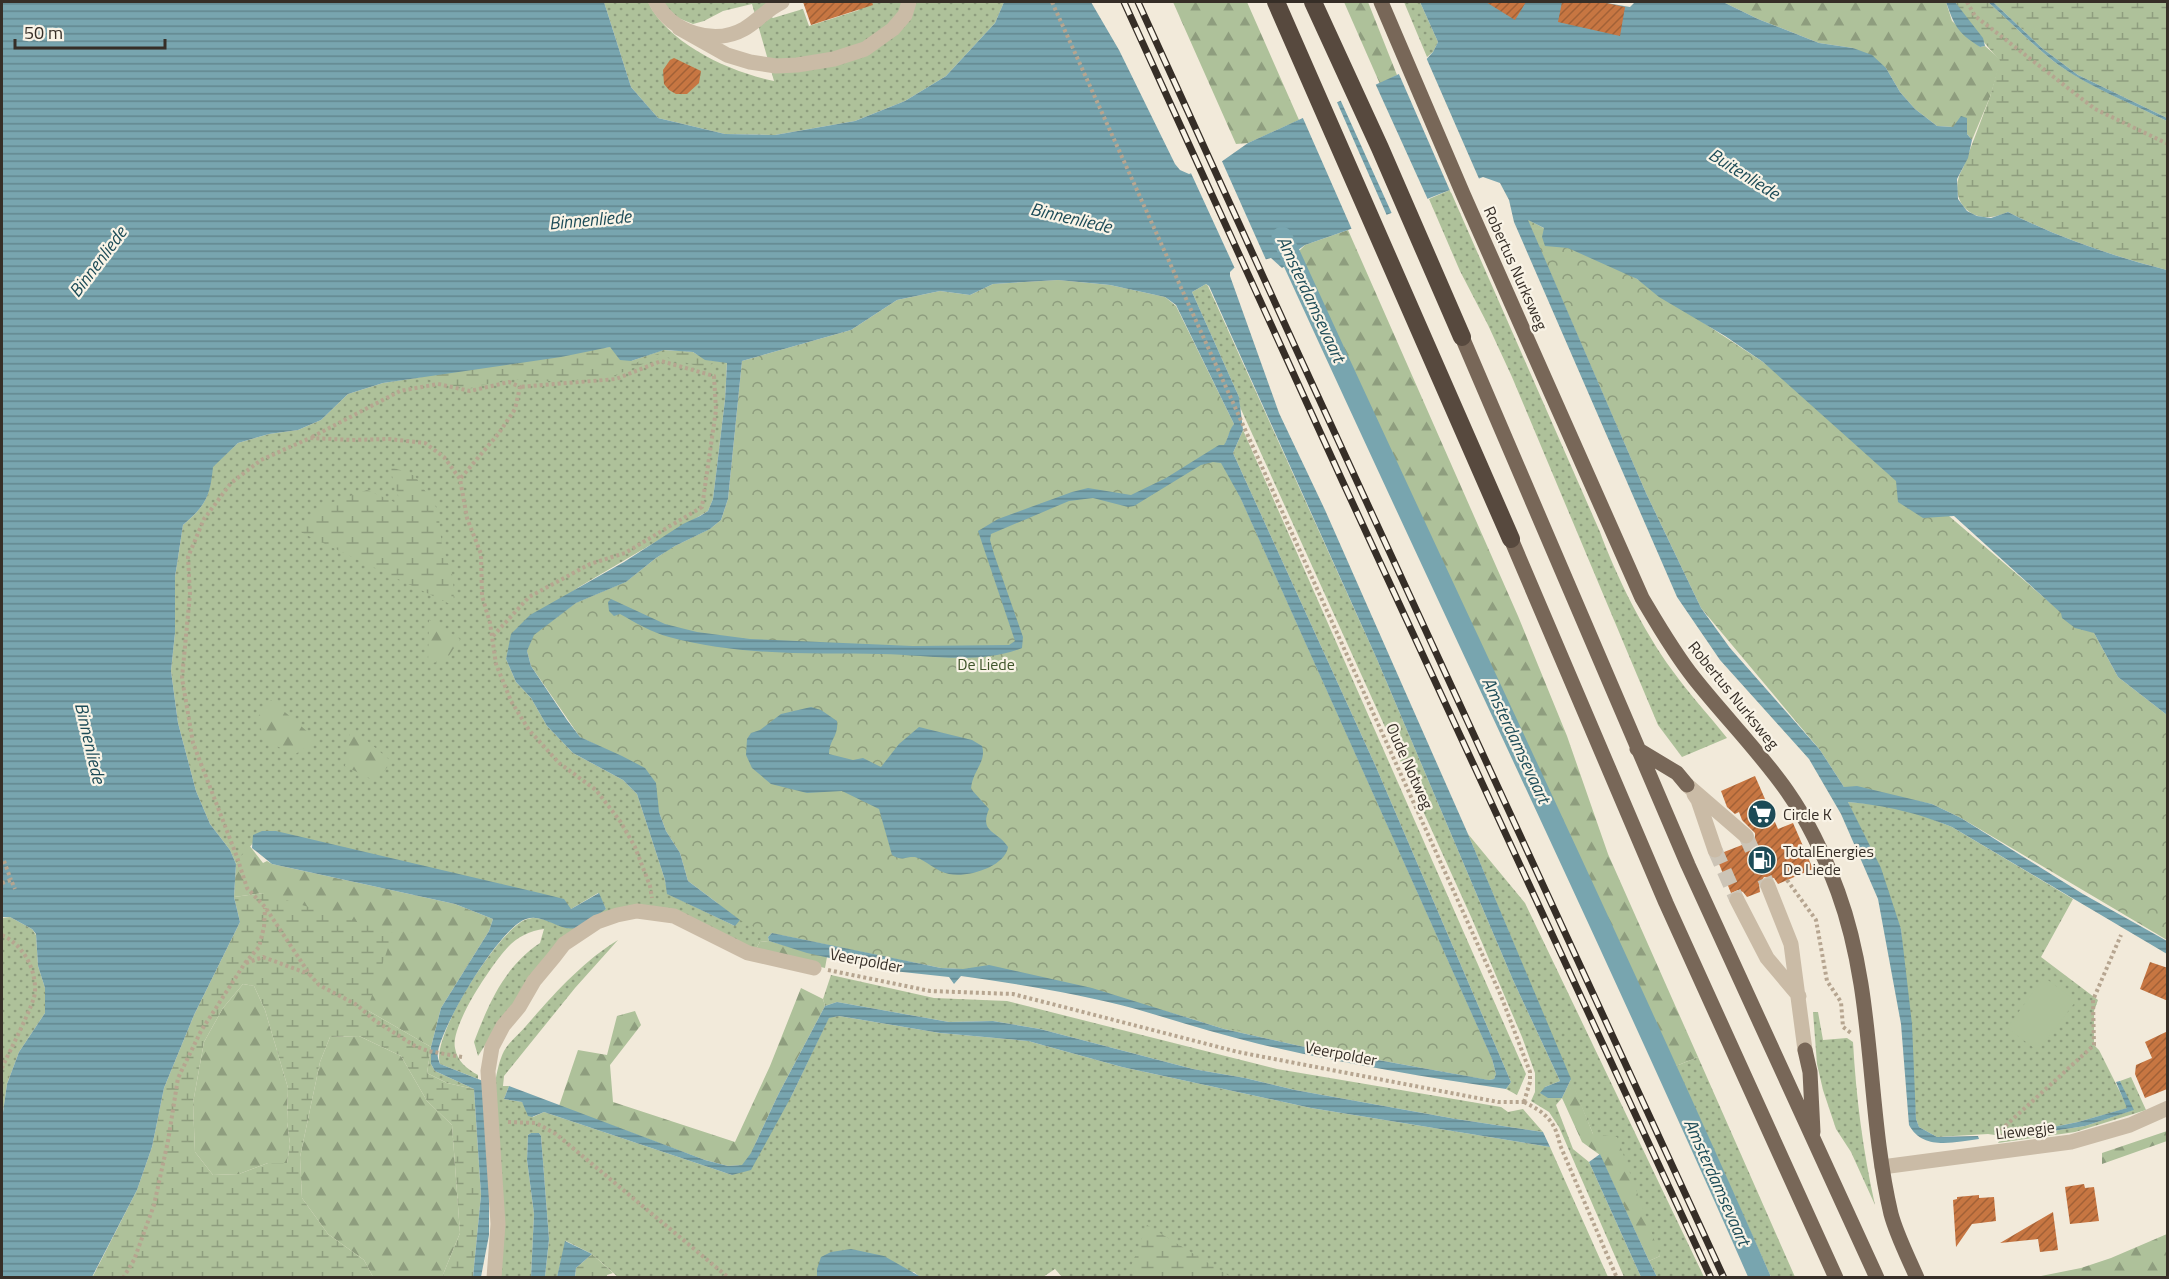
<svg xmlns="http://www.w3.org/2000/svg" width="2169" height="1279" viewBox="0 0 2169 1279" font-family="'Titillium Web',sans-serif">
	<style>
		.grass { fill: url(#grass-dots) }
		.forest { fill: url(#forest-firs) }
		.wetland { fill: url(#wetland-marsh); fill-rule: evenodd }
		.park { fill: url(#park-crowns) }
		.pitch { fill: #aec19a }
		.water { fill: url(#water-rules) }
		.pier { fill: #f2eada }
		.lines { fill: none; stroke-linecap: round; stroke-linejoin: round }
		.canal { stroke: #78a5af; stroke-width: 21 }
		.building { fill: url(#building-hatch) }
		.minor-tunnel { stroke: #ccc4b6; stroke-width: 15; stroke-dasharray: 15 8; stroke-linecap: butt }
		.path { stroke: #b6a590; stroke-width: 4; stroke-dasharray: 3 3; stroke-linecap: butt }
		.minor { stroke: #cabba6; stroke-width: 15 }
		.major { stroke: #786758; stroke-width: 15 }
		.highway { stroke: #57493e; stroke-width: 18 }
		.rail-casing { stroke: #362e27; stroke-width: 7 }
		.rail { stroke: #f9f3e6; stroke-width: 4.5; stroke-dasharray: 14; stroke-linecap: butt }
		.labels { text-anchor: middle; stroke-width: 4.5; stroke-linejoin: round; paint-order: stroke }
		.street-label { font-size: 16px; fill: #362e27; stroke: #f9f3e6 }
		.park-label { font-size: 16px; fill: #3f542a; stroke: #f9f3e6 }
		.poi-label { font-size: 16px; fill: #362e27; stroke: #f9f3e6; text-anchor: start }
		.water-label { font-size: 18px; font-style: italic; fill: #1c4b57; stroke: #f9f3e6 }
	</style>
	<defs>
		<pattern id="grass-dots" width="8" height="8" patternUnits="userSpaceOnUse" patternTransform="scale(1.5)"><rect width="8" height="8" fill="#aec19a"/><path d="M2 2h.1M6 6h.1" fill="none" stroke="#8e9d7e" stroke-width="1.8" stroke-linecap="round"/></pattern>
		<pattern id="forest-firs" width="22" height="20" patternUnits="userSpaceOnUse" patternTransform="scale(1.5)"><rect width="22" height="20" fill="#aec19a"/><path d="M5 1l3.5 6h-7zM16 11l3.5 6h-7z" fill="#8e9d7e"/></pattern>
		<pattern id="wetland-marsh" width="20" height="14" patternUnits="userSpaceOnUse" patternTransform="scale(1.5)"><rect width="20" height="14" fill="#aec19a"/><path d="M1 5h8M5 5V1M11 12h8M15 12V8" fill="none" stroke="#8e9d7e"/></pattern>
		<pattern id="park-crowns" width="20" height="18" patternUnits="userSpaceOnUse" patternTransform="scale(1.5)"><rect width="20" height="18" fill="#aec19a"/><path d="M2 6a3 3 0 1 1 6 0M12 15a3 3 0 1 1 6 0" fill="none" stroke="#8e9d7e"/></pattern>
		<pattern id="water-rules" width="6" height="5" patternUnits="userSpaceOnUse" patternTransform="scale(1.5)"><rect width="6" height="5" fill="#78a5af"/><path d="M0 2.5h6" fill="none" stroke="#63878e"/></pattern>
		<pattern id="building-hatch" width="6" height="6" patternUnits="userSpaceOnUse" patternTransform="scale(1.5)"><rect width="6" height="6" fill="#c77642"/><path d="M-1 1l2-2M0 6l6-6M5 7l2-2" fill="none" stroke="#a26137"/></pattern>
	</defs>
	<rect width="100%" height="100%" fill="#f2eada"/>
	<path class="grass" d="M604,2H648C668,44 730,72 774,81L752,4L723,11L704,21L693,24L678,18L661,2H782L767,14L773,18L803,9L809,26L859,10L857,2H1004L995,23L946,76L905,101L855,121L775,135L725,134L658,118L631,87Z
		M1404,2H1420L1438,42L1433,52L1427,57Z
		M1450,190L1600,532C1616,576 1644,632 1672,670C1689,694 1709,715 1727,738L1682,757L1658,725L1512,377L1488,325L1460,271L1429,199Z
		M1206,284L1208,286L1376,657L1513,980L1560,1081L1545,1087L1548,1098H1562L1556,1105L1573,1149L1589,1162L1641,1277H1624L1559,1127L1549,1112L1531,1101L1535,1092V1073L1522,1037L1472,919L1240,407L1239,397L1192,292Z
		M663,350L693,352L705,360L727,362L725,400L713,499L708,511L579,587L512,634L506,659L516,682L531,698L547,726L573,753L623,780L637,794L665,880L668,894L735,926L680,853L666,831L659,812L622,756L580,737L540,677L527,651L533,635L576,603L626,582L656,558L675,546L710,529L1228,432L1227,440L1223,446L1240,497L1492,1059L1489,1080L1300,1046L1224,1029L1092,988L906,961L772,933L768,937L769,941L760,942L755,951L637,904L574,942L495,1030L478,1056L474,1042C489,1003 504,967 540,943L544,929C531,930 516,938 508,947C492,964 450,1026 455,1048C457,1061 467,1069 478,1075V1079L440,1064C430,1037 499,930 525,920C537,915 549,921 560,926L606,909L598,893L571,909L254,835L253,843L236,864L230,850L210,824L196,791L178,723L171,671L175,633V577L183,525C206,505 210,497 212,467L238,443L269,434L298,430L321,420L348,394L383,383L448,373L631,361Z
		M1243,430L1526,1074L1517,1095L1506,1089L1511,1082L1376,767L1233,453Z
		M1848,802L1884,805L1917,813L1952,827L2073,899L2041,957L2098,1000L2094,1011V1045L2099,1050L2128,1108L2078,1122L2008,1136V1138L2085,1126L2133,1110L2120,1081L2131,1077L2146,1110L2075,1132L1998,1143L2002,1136L1988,1134L1937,1137L1919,1127L1916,1119L1901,929Z
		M1468,834L1525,903L1704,1277H1657L1649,1261L1660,1256L1593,1134Z
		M10,917L32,929L36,935L38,966L45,988V1013L19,1052L7,1084L2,1119V918Z
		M618,940L575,988L504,1076L503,1086H509L504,1099L522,1102L533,1117L544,1112L732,1175L792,1095L829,1017L839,1016L940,1033L1028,1041L1122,1067L1311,1108L1550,1147L1608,1277L1063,1278L1055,1269L1043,1277L921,1278L914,1272L817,1269V1277L619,1278L592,1254L566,1241L557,1277H545L549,1239L541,1136L539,1133H531L528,1135L527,1160L534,1214L531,1277L499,1278L495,1083C497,1072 499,1061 504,1051C509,1042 519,1034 526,1026C552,996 583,961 618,940Z
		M831,975L934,998L1007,1001L1277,1069L1501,1107L1508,1112L1523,1109L1543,1132L1456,1119L1295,1090L1245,1078L1193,1069L1040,1029L993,1021L949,1022L837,1002L825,1006L823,999Z
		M1813,1012H1818L1823,1040L1847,1038L1853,1042C1856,1097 1863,1151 1875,1205L1851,1152L1836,1129L1823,1090L1817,1064Z
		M431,1047V1064L435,1071L474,1089L447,1083L427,1073Z
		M1698,1057L1795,1277H1771L1676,1066Z"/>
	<path class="forest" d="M1173,2H1247L1299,120L1248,143L1236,144Z
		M1344,2H1368L1397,75L1380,84Z
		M1723,2H1946L1952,21L1980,47L1985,46L2001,60L1990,97L1972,140L1967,134L1953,127L1937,126L1915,109L1900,92L1886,68L1853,48L1819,43L1758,19Z
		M1348,230L1518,616L1567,736L1608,854L1698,1057L1676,1066L1298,252L1305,245Z
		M429,620L460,639L446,660L428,664Z
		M271,700L317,740L294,755L265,740L257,718Z
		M351,727L392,762L375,781L345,766Z
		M249,845L263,863L267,861L272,864L455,904L493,919L489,931L441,1008L431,1047L367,1010L263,893L234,897L236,864Z
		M769,941L827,957L825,968L755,951L760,942Z
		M243,984L254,986L265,1010L288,1088L287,1122L290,1144L287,1163H268L239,1174L213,1175L195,1152L193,1103L204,1042L223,1008Z
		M801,988L823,999L825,1006L778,1095L751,1153L742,1165L728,1166L705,1160L559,1106L578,1050L607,1055L617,1016L635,1011L641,1025L610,1065L613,1102L735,1142L770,1066Z
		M359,1036L401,1056L427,1101L452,1125L460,1233L442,1277H373L364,1260L328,1234L302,1198L300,1157L320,1062L330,1037Z
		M1571,1079L1593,1134L1617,1137L1660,1256L1649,1261L1600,1155L1582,1142L1562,1098Z
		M2167,1131V1141L2102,1164V1153Z
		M2167,1234V1277H2036L2081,1268L2111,1258Z"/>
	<path class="wetland" d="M1955,2H1988C2012,23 2034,47 2060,66C2092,88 2133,104 2167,121V270C2112,256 2059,238 2008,212C2002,214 1996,217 1990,217C1961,219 1949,190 1963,168L1990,97L2000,60C1985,45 1966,20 1955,2Z
		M1993,2H2167V118L2078,75L2043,49Z
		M610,347L636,363C668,348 681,346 714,362L704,368L663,356L608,378L551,381L509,379L466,389L411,375Z
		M389,466L415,476L438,510L442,546L453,577L454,606L296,530L322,506L367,490L401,505Z
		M263,893L393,933L367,1010L431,1047L427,1073L447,1083L474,1089L481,1195L473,1277H442L460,1233L452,1125L427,1101L401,1056L359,1036L330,1037L320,1062L300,1157L302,1198L328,1234L364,1260L373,1277L92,1278L137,1190L152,1147L164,1088L194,1015L240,922L234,897ZM243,984L254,986L265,1010L288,1088L287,1122L290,1144L287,1163H268L239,1174L213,1175L195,1152L193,1103L204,1042L223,1008Z
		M1147,1225L1231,1277H1139L1130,1269Z
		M592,1254L613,1273L607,1275V1277L575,1278L576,1268Z"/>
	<path class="park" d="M1527,219L1637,279L1763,362L1949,516L2054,606L2094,633L2118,677L2167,715V940L1961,818L1932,804L1844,787L1820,750L1701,608L1646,493Z
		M1058,280L1110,285L1165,297L1176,306L1234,424C1215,462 1221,462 1240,497L1492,1059L1496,1074L1494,1079L1489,1080L1267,1038L989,965L963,969L941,968L762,931L740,920L688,881L680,853L659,812L656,783L644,768L580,737L531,666L527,651L533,635L576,603L626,582L668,550L710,529L721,520L728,499L742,361L851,330L897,300L940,291L970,295L993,284Z"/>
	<path class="pitch" d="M2044,977L2076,1001L2038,1051L2007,1028Z"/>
	<path class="water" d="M2,2H604L631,87L658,118L725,134L775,135L855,121L905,101L946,76L995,23L1004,2H1091L1119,50L1175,164L1180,170L1189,174L1221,162L1248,143L1423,63L1433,52L1438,42L1420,2H1601L1630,7L1634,3L1640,2H1723L1758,19L1819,43L1853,48L1872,55L1886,68L1900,92L1915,109L1937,126L1953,127L1961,116L1967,118V134L1972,140L1968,158L1957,179L1958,199L1967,211L1977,216L1991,218L2008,212C2059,238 2112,256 2167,270V715L2118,677L2094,633L2075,628L2062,618L2061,613L1954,516L1923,518L1898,502L1896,481L1763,362L1725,336L1659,297L1637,279L1568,248L1545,246L1542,237L1544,228L1528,220L1646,493L1701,608L1730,648L1820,750L1844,787L1857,786L1932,804L1961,818L2083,894L2167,941V954L1952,827C1914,812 1888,806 1848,802L1881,868L1901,929L1912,1024L1916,1119L1919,1127L1937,1137L1978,1136L1979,1139C1954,1142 1923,1151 1909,1125L1901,1024L1878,899L1841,814L1809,759L1720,660L1677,597L1514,222L1509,200L1500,183L1483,177L1348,230L1305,245L1298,250L1300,257L1282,268L1271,258L1234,268L1230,272V276L1279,413L1325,510L1468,834L1571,1079L1562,1098H1548L1540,1093L1545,1087L1560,1081L1513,980L1376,657L1209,286L1206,284L1192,292L1239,397L1243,430L1233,453L1376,767L1511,1082L1506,1089C1423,1077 1341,1063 1259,1044C1218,1034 1177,1021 1136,1009C1081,994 1018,984 961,976L954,984L949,977L884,970L807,953L769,941L768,937L772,933L941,968L963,969L989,965L1092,988L1224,1029L1300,1046L1489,1080L1494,1079L1496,1074L1492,1059L1240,497L1221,463L1213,462L1201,465L1134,506L1128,507L1093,498L1069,501L991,534L990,540L994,554L1023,637L1022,648C979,665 927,655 882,654C812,653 738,656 669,637C651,632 636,623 620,614L614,616L609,611L608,602L611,599L665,624L697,632L750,639L913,646L1009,645L1015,641L978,531L998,519L1072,492L1088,488L1131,495L1166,478L1219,445H1224C1229,437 1228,432 1234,424L1176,305L1165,297L1110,285L1058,280L993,284L970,295L940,291L897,300L851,330L742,361L728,499L721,520L710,529L675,546L656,558L626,582L576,603L534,635L527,651L531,666L567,720L580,737L622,756L645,768L656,783L659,812L666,831L680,853L688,881L740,920L735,926L667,894L665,880L637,794L623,780L573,753L547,726L531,698L516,682L506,659L511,634L530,615L624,562L683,524L700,516L708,511L713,499L725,400L727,363L705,360L693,352L664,350L631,361L620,360L610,347L561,357L383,383L348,394L321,420L298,430L269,434L238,443L213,467C210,497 206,505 183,525L175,577V633L171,671L178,723L196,791L210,824L230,850L236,864L234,897L240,922L194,1015L164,1088L152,1147L137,1190L92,1277H2V1119L7,1084L19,1052L45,1013V988L38,966L36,934L32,929L10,917H2Z
		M1946,2H1955L1983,38L1985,46L1980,47C1957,32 1955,27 1946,2Z
		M1988,2H1993L2043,49L2078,75L2167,118V121C2133,104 2091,88 2060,66C2034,47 2012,23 1988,2Z
		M811,707L821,710L837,721C839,736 829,740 829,754L853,760L863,758L881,767L899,744L919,727L972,740L982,746C987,762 972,771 971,789L989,809C979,833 997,830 1008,847C1005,867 967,878 949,874C937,872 926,860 915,857C904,856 904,862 892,855L879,809L842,791L807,793L771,784L752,768L746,755L747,739L751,733L760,730L781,714Z
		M262,831H276L544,894L564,899L571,909L599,893L606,909C597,915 585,925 575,928C559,932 544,913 526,919C499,928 444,1022 438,1051C437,1055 438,1059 440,1064L483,1081L489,1153V1235L481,1277H473L481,1195L474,1089L435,1071L431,1064V1047L441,1008L489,931L493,919L455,904L272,864L252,848L253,835Z
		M837,1002L949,1022L993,1021L1040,1029L1193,1069L1245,1078L1295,1090L1456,1119L1543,1132L1550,1147L1311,1108L1122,1067L1028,1041L940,1033L839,1016L829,1018L792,1095L751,1170L732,1175L544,1112L532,1117L528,1116L522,1102L504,1099L509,1086L705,1160L728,1166L742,1165L751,1153L778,1095L825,1006Z
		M2120,1081L2134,1110L2085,1126L2008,1138V1136L2078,1122L2127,1108L2116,1082Z
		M531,1133H539L541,1136L549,1239L545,1277H531L534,1214L527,1160L528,1135Z
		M1600,1154L1649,1261L1657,1277H1641L1589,1162Z
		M565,1241L592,1254L576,1268L575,1277H557Z
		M851,1249L884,1256L921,1277H817V1269L821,1257L831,1252Z"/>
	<path class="pier" d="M1425,55L1480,181L1451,193L1398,72L1421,60Z
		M1375,83L1429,202L1393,216L1340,99Z
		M1336,100L1388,218L1353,232L1302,116Z
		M1221,159L1267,262L1262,263L1261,261L1236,271L1190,171Z"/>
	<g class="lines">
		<path class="canal" d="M1282,237C1440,584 1606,928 1760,1278"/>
	</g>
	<path class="building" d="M803,2H872L873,5L811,25Z
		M1486,2H1526L1515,20Z
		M1562,2H1601L1625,7L1620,36L1558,22Z
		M674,58L701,71L699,83L687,94H676L669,90L664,84L663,70L670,60Z
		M1755,776L1778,829L1793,823L1813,869L1778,884L1774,878L1764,877L1759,884L1760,892L1747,897L1743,892L1738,890L1731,893L1717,859L1722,857L1724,852L1742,845H1750L1755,838V833L1742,820L1739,812L1735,814L1727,807L1721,791Z
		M2150,962L2168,968V1001L2140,989Z
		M2168,1031V1091L2167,1089L2145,1098L2135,1074L2136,1065L2152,1058L2145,1042Z
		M2084,1184L2085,1188L2094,1187L2099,1221L2070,1224L2065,1187Z
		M1979,1195V1198L1994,1197L1996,1221L1972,1224L1956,1247L1953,1200L1957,1199V1197Z
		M2053,1212L2058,1250L2040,1252L2038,1239L2000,1243Z"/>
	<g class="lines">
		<path class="minor-tunnel" d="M1746,836L1768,886
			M1715,850L1737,900"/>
		<path class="path" d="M1052,2L1501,996L1530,1072V1082L1524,1102
			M1967,2L1975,16L2095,109L2168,144
			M312,437L400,391L438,384L470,391L509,382L520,387L515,409L499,433L460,479
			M493,636L529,597L590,564L625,553L702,507L716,410L714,376L661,361L616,379L520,387
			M4,861L11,880
			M1787,880L1816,920L1827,981L1841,1002L1843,1027L1851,1033
			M2,883L11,880L15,889
			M2,935C23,945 36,968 35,992C35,1003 8,1054 2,1068
			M246,963L263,957L309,974
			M828,970L930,991L1013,994L1238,1052L1498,1102H1524
			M462,1057L428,1051L415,1046L374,1020L357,1005L319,985L310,975L265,907L247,888L237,857L193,743L182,678L190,594L188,557L204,519L231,483L261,460L310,438L352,440L389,439L425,443L444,457L460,479L467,518L481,554L482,596L490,623L496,664L511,701L529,730L559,763L596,790L620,821L635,847L650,886L652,898
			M1524,1102C1546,1113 1555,1121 1560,1145L1617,1278
			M508,1122L536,1123L556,1134L729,1278
			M1999,1136L2003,1128L2094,1045L2093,1000L2121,935
			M123,1278L134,1260L154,1205L168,1141L178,1078L201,1031L245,963L259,947L264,927L265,908"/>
		<path class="minor" d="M656,2C671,32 714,46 744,29C758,21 768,8 782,2
			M679,28L727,55L750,62L776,66L797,65L834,59L865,49L893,29L905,15L909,2
			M1687,785L1746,836
			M1694,794L1698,800L1715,850
			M1768,886L1791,944L1805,1050
			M1737,900L1767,958L1799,996
			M1882,1167L2071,1142L2130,1125L2168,1108
			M494,1278L498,1224L488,1071L492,1047L503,1026L519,1007L534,981L554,957L564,944L597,922L617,915L637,911L674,916L748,953L814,968"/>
		<path class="major" d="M1381,2L1463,194L1642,598C1658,625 1674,653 1694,678C1724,716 1759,751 1787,791C1808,821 1825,857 1838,892C1876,996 1866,1108 1891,1214C1897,1236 1908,1257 1917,1278
			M1462,337L1688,865L1877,1278
			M1511,539L1666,903L1836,1278
			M1637,749L1677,773L1687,785
			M1805,1050L1810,1072L1813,1132"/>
		<path class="highway" d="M1276,2L1511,539
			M1313,2L1380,148L1462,337"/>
		<g class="rail-casing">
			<path id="rail" d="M1124,2L1341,478L1711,1278
				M1138,2L1297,351L1724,1278"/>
		</g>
		<use href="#rail" class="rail"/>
	</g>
	<defs>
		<g id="supermarket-disc" transform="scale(1.5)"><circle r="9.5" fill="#1c4b57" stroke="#f9f3e6"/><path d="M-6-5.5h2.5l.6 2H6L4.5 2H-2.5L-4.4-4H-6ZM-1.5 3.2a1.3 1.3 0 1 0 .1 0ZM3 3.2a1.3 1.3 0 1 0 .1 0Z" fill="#fff"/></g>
		<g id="fuel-disc" transform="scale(1.5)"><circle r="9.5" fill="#1c4b57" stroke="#f9f3e6"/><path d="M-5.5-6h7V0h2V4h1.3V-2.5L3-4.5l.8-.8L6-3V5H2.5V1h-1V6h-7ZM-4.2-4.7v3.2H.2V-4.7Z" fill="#fff"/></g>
	</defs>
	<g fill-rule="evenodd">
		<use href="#supermarket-disc" x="1762" y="814"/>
		<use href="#fuel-disc" x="1762" y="860"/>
	</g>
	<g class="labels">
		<g class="street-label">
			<text transform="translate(1516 268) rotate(66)" y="6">Robertus Nurksweg</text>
			<text transform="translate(1734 695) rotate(51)" y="6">Robertus Nurksweg</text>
			<text transform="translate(1410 766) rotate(66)" y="6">Oude Notweg</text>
			<text transform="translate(866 960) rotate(11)" y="6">Veerpolder</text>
			<text transform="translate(1341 1053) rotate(11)" y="6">Veerpolder</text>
			<text transform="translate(2025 1130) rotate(-7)" y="6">Liewegje</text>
		</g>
		<g class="park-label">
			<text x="986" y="670">De Liede</text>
		</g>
		<g class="poi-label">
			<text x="1783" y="820">Circle K</text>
			<text x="1783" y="857">TotalEnergies<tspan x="1783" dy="18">De Liede</tspan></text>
		</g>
		<g class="water-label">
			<text transform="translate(1744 174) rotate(32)" y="6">Buitenliede</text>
			<text transform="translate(1071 218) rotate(13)" y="6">Binnenliede</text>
			<text transform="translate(590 220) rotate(-5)" y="6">Binnenliede</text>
			<text transform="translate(98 262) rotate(-53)" y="6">Binnenliede</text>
			<text transform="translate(1311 299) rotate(65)" y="6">Amsterdamsevaart</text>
			<text transform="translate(1516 740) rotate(65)" y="6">Amsterdamsevaart</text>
			<text transform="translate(90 743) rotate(77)" y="6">Binnenliede</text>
			<text transform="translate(1717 1182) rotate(66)" y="6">Amsterdamsevaart</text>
		</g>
	</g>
	<rect width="2169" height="1279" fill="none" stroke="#362e27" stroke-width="6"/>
	<path d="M15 39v9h150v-9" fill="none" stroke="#362e27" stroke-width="3"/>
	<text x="24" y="39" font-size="18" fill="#362e27" stroke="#f9f3e6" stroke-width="4.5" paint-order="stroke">50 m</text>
</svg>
